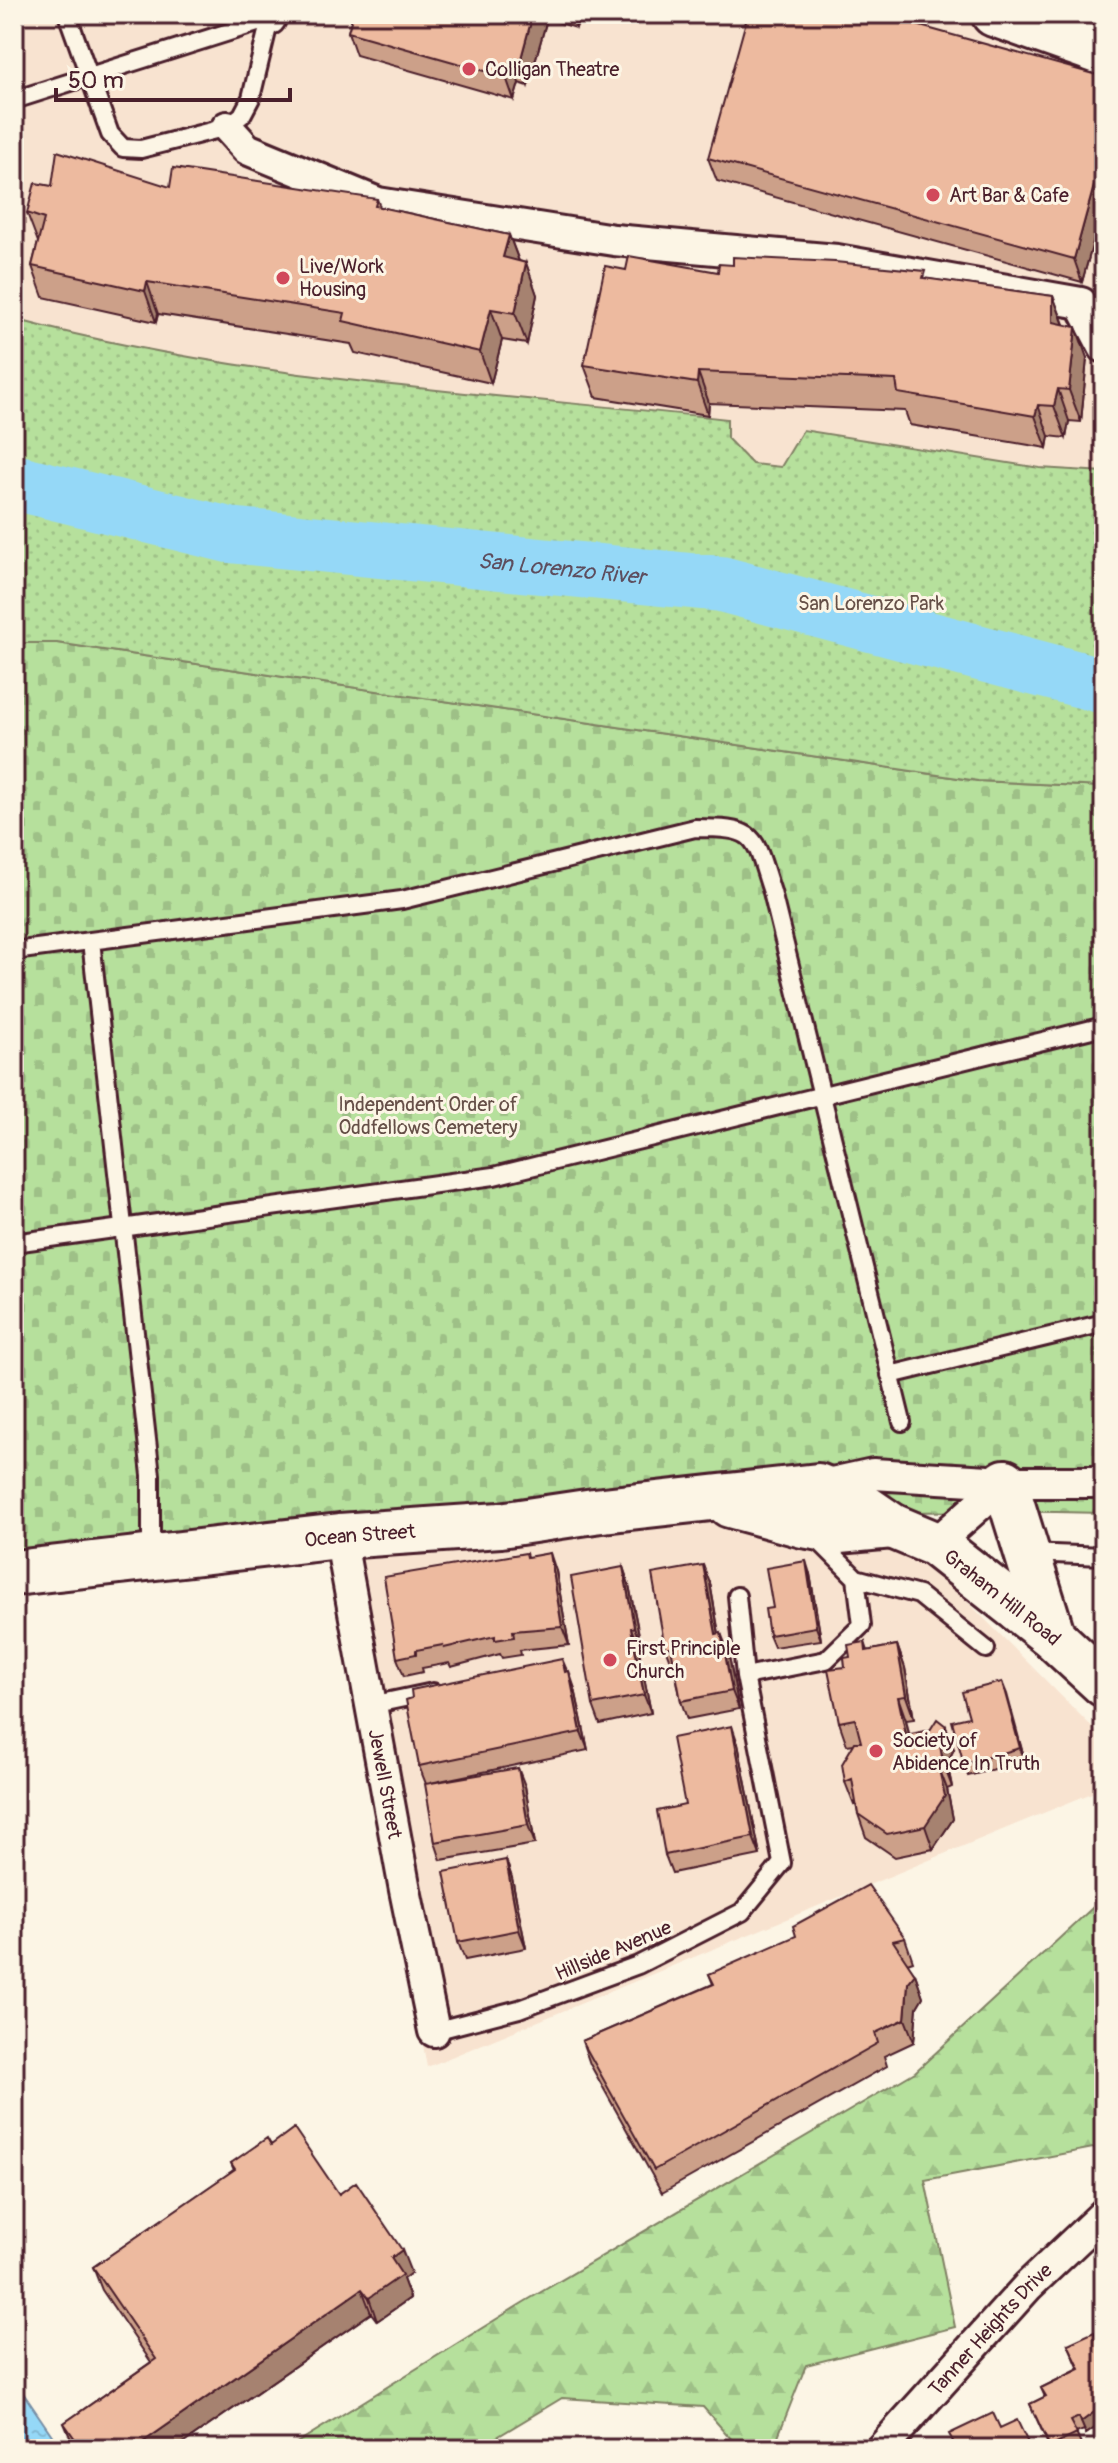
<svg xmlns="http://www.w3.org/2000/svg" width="1118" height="2463" viewBox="0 0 1118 2463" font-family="Pangolin,sans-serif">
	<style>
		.built { fill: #f8e3d0 }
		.forest { fill: url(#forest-firs); stroke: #808064; stroke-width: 2 }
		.cemetery { fill: url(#cemetery-stones); stroke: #808064; stroke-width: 2 }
		.park { fill: url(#park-dots); stroke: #808064; stroke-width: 2 }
		.water { fill: url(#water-ripples); stroke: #778ea5; stroke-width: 2 }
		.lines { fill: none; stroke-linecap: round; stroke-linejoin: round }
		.river { stroke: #95d8f7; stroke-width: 56 }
		.lane-casing { stroke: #4a1f2b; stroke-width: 22 }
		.street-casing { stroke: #4a1f2b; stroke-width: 36 }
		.secondary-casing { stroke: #4a1f2b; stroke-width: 50 }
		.lane { stroke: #fcf5e5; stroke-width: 16 }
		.street { stroke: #fcf5e5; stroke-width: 30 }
		.secondary { stroke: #fcf5e5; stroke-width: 44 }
		.wall { fill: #cca089; stroke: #4a1f2b; stroke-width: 2 }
		.shaded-wall { fill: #a6826f; stroke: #4a1f2b; stroke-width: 2 }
		.building { fill: #edba9f; stroke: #4a1f2b; stroke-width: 2 }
		.poi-dot { fill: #d1495b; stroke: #fcf5e5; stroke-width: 3 }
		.labels { text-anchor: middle; stroke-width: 6; stroke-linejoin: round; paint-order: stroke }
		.poi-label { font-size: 20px; fill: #4a1f2b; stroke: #fcf5e5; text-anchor: start }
		.park-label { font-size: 20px; fill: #654f47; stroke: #fcf5e5 }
		.street-label { font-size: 20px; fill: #4a1f2b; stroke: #fcf5e5 }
		.water-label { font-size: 22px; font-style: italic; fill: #5d4d5e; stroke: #fcf5e5 }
	</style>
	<defs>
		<pattern id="forest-firs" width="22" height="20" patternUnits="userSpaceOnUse" patternTransform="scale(2)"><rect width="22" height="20" fill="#b6e09c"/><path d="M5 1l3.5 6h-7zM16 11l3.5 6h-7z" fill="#9ec087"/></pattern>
		<pattern id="cemetery-stones" width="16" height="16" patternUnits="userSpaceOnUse" patternTransform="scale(2)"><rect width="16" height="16" fill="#b6e09c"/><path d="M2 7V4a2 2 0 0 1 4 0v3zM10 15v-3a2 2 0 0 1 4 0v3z" fill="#9ec087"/></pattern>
		<pattern id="park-dots" width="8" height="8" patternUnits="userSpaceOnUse" patternTransform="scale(2)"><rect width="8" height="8" fill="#b6e09c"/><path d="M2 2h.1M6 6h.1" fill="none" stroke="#9ec087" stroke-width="1.8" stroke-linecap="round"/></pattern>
		<pattern id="water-ripples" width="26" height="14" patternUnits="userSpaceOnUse" patternTransform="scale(2)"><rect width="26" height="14" fill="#95d8f7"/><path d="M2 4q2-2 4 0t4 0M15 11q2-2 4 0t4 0" fill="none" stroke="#82b9d4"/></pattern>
	</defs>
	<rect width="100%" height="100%" fill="#fcf5e5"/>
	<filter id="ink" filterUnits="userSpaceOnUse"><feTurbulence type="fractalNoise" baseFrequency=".0125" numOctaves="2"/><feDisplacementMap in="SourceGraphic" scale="16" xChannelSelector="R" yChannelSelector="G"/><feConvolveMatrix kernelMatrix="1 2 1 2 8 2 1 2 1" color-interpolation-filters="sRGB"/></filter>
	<g filter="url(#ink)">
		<path class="built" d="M14,14H1104V472L1040,468L803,430L781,467L752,464L728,437L727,419L420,391L203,361L128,348L14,318Z
			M842,1514L937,1571L1104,1739V1788L427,2067L330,1533Z"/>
		<path class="forest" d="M1104,1897V2146L925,2180L955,2327L806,2365L773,2449H740L703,2407L562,2398L477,2449H287L524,2302L915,2072Z"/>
		<path class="cemetery" d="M14,643H57L978,781L1104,787V1513C740,1503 377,1540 14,1569Z"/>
		<path class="park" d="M14,319C246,381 489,393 727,419V438L752,464L781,467L803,430L1040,468L1104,472V787L978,781L57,643H14Z"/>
		<path class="water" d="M19,2387L60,2447L56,2449H17L14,2444V2390Z"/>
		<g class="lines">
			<path class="river" id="s1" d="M14,482L229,535L721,584L1104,686"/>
			<g class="lane-casing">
				<path id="lane" d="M67,14L110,134L123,148L141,149L227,127L242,115L251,98L270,19
					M14,100L270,19
					M91,941L151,1475V1556
					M14,951L402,900L695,828C760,828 753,835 772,892L902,1422
					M14,1243L494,1176L1104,1026
					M890,1375L1104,1323
					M816,1538L856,1578L919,1595L986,1649
					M1028,1553L1104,1556
					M745,1676L826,1660L862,1625L856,1578
					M371,1705L433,1692
					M434,2031L519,2009L638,1965L742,1912L782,1863L745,1676L737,1596"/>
			</g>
			<g class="street-casing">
				<g id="street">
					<path d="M270,19L271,14"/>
					<path d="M227,127L247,149L378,203L614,240L837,260L1081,303L1104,347"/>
					<path d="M818,1486L873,1474L1005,1482H1104"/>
					<path id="s2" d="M340,1536L405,1890L434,2031"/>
					<path d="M935,1544L1005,1482"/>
					<path id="s3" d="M881,2449L1028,2286L1104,2214"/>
				</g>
			</g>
			<g class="secondary-casing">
				<g id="secondary">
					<path d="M994,14L1104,53"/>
					<path d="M1005,1482L1053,1637"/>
					<path d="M730,1505L803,1525L839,1531L892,1526"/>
					<path id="s4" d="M14,1573L340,1536L500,1525L594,1511L818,1486L857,1502L892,1526L935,1544L1053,1637L1104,1684"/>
				</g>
			</g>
			<use href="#lane" class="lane"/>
			<use href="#street" class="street"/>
			<use href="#secondary" class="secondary"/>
		</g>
		<path class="wall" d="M353,14H580L576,28L547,19L528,86L519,83L514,100L356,55L348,32Z
			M1104,77V203L1082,282L717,181L708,158Z
			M170,187L377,199L380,207L509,235L519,261L526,263L537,295L527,344L502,340L491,383L355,353L351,344L158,314L156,322L43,297L32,266L38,242L27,213Z
			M626,270L928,279L1053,296L1064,324L1087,358L1081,422L1069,421L1066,438L1049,436L1047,448L910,425L905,411L709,403L708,415L596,397L584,365Z
			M527,1557L556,1571L569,1645L520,1650L521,1655L502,1658L500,1654L451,1667L449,1663L422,1668L423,1672L404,1676L397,1658Z
			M623,1567L629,1585L641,1645L638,1646L651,1713L600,1724L593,1705Z
			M810,1574L821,1640L774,1647L769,1635L773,1608Z
			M710,1583L719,1633L728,1651L739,1709L687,1719L681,1701L674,1665L672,1666L665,1648Z
			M865,1642L868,1651L897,1645L905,1668L914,1719L906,1720L909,1734L954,1749L947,1763L952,1787L947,1789L953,1819L933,1849L895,1857L866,1837L858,1814L856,1804L854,1805L845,1782L854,1744L847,1745L839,1722L850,1657Z
			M562,1659L575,1689L588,1750L430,1783L525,1786L535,1844L441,1860L435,1842L426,1784L419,1766Z
			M1002,1682L1025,1761L968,1776L964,1764L969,1717Z
			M738,1744L760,1855L672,1873L665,1855L685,1805Z
			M506,1860L512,1878L526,1948L465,1960L458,1942Z
			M905,1938L913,1961L907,1963L915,1974L923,1997L917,2007L914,2042L884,2056L887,2066L662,2193L590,2064L582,2041L713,1984L709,1974Z
			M271,2145L339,2194L411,2273L403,2279L410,2298L377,2321L371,2313L175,2449H75L64,2423L151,2362L102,2290L93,2267L234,2170L231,2163Z
			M1068,2344L1104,2352V2428L1102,2423L1086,2434L1084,2430L1076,2433L1082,2447L1077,2449H1050L1030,2404L1045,2397L1041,2388L1079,2369Z"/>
		<path class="shaded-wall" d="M533,14H545L547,19L528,86L520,62Z
			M571,14H580L576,28Z
			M511,60L519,83L514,100L506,77Z
			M1104,149V203L1082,282L1074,259Z
			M509,235L521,267L503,257Z
			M526,263L537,295L527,344L515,313Z
			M147,282L158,314L156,322L145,291Z
			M1053,296L1065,328L1053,322Z
			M491,309L502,340L491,383L480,352Z
			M1076,327L1087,358L1081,422L1069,390Z
			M698,372L709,403L708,415L697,383Z
			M1058,389L1069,421L1066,438L1054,406Z
			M1038,405L1049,436L1047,448L1035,416Z
			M550,1553L556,1571L569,1645L562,1627Z
			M806,1561L810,1574L821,1640L816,1627Z
			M703,1565L710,1583L722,1652L716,1634Z
			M623,1567L629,1585L641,1645L634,1627Z
			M631,1628L638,1646L651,1713L644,1695Z
			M721,1633L728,1651L739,1709L732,1691Z
			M897,1645L905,1668L914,1719L906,1696Z
			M569,1671L575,1689L588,1750L581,1732Z
			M1002,1682L1007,1694L1025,1761L1020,1748Z
			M898,1697L906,1720L914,1758L906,1735Z
			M732,1726L738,1744L760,1855L753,1837Z
			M946,1726L954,1749L947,1763L952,1787L943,1763L939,1739Z
			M938,1765L947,1789L953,1819L933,1849L925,1826Z
			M518,1768L525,1786L535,1844L528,1825Z
			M506,1860L512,1878L526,1948L519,1930Z
			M915,1974L923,1997L917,2007L914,2042L905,2019L908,1983Z
			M402,2250L411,2273L403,2279L410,2298L377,2321L369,2298L391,2258Z
			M362,2289L371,2313L175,2449H133Z
			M1097,2410L1102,2423L1086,2434L1081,2422Z"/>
		<path class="building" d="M353,14H533L520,62L511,60L506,77L348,32Z
			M748,14H877L1104,77V149L1074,259L708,158Z
			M57,151L170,187L173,168L377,199L375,206L509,235L503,257L526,263L515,313L491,309L480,352L343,321L345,313L147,282L145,291L32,266L44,219L27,213L35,183L52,186Z
			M629,256L718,272L719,264L733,265V257L835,262L925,271L923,278L1053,296V322L1076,327L1069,390L1058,389L1054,406L1038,405L1035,416L898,393L896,380L698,372L697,383L584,365L605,266L626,270Z
			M526,1553L527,1557L550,1553L562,1627L513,1631L514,1637L495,1640V1636L444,1648L443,1645L416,1650V1654L397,1658L384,1577Z
			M806,1561L816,1627L769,1635L765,1609L773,1608L766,1568Z
			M703,1565L716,1634L721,1633L732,1691L681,1701L671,1647L665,1648L652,1574Z
			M623,1567L634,1627L631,1628L644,1695L593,1705L571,1577Z
			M865,1642L866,1651L897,1645L906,1696L898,1697L906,1735L930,1730L937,1719L946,1726L939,1739L943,1763L938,1765L945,1796L925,1826L887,1834L858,1814L852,1779L845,1782L842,1764L855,1742H861L855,1719L839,1722L828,1669L845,1667L844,1658L850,1657L848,1645Z
			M562,1659L565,1672L569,1671L581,1732L419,1766L406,1700L412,1698L411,1690Z
			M1002,1682L1020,1748L964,1764L952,1721L969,1717L962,1692Z
			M732,1726L753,1837L665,1855L657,1811L685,1805L672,1738Z
			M518,1768L528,1825L435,1842L425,1784Z
			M506,1860L519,1930L458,1942L444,1872Z
			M868,1885L905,1938L893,1941L915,1974L908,1983L905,2019L875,2033L878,2043L654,2170L582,2041L714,1984L709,1974L796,1936L793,1926Z
			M294,2128L339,2194L356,2182L402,2250L391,2258L402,2275L369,2298L362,2289L133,2449H82L64,2423L156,2359L93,2267L235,2169L231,2163L267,2138L271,2145Z
			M1094,2332L1104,2352V2424L1097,2410L1081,2422L1079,2417L1070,2421L1077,2434L1050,2447L1030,2404L1046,2396L1041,2388L1080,2369L1068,2344Z
			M993,2413L1000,2428L1017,2420L1031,2449H951L956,2447L949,2434Z"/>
	</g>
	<g class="poi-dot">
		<circle cx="469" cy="69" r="8"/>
		<circle cx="933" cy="195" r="8"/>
		<circle cx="283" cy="278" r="8"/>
		<circle cx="610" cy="1660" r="8"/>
		<circle cx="876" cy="1751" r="8"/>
	</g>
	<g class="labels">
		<g class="poi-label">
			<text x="485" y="76">Colligan Theatre</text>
			<text x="949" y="202">Art Bar &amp; Cafe</text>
			<text x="299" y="273">Live/Work<tspan x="299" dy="23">Housing</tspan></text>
			<text x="626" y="1655">First Principle<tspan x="626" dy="23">Church</tspan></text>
			<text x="892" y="1747">Society of<tspan x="892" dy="23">Abidence In Truth</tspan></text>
		</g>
		<g class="park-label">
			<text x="871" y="610">San Lorenzo Park</text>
			<text x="428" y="1111">Independent Order of<tspan x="428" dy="23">Oddfellows Cemetery</tspan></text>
		</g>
		<g class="street-label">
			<text dy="7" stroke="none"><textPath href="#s4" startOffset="348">Ocean Street</textPath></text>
			<text dy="7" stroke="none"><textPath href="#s4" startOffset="1026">Graham Hill Road</textPath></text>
			<text dy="7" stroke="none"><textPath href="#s2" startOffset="252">Jewell Street</textPath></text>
			<text transform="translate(613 1950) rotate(-23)" y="7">Hillside Avenue</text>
			<text dy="7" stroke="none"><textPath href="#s3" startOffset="162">Tanner Heights Drive</textPath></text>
		</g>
		<g class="water-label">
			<text dy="8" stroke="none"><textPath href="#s1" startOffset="556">San Lorenzo River</textPath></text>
		</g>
	</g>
	<rect width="1118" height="2463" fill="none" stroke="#fcf5e5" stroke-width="48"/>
	<rect x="24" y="24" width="1070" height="2415" fill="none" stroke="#4a1f2b" stroke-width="3" filter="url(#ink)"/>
	<path d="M56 88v12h234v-12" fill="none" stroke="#4a1f2b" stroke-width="4"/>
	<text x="68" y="88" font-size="24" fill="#4a1f2b" stroke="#fcf5e5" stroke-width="6" paint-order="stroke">50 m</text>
</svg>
